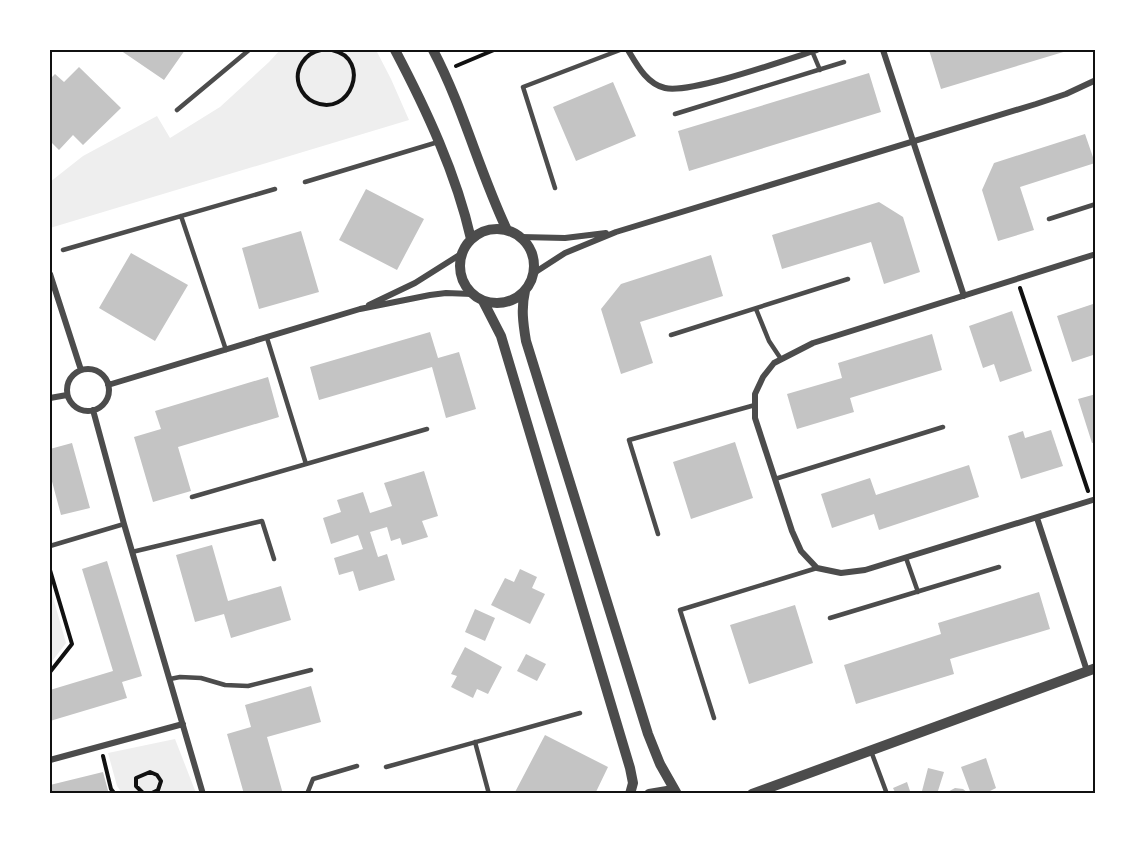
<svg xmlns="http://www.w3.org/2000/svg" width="1145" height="843" viewBox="0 0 1145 843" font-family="Jost,sans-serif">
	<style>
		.green { fill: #eee }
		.building { fill: #c4c4c4 }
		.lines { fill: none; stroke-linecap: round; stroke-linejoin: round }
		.path { stroke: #111; stroke-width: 4 }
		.service { stroke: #4c4c4c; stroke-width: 4.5 }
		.minor { stroke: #4c4c4c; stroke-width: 6 }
		.tertiary { stroke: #4c4c4c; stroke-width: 10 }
		.neatline { fill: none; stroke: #111; stroke-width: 2 }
	</style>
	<rect width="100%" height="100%" fill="#fff"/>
	<path class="green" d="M280,50H376L391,79L409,120L50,228V182L83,156L157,116L170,138L220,107L269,62Z
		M50,587L66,643L50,664Z
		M175,739L196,793H122L117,786L108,753Z"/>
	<path class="building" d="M120,50H185L164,80Z
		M929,50H1070L941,89Z
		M79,67L121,108L83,145L73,135L59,150L50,141V79L55,74L64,82Z
		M869,73L881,112L689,171L678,131Z
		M613,82L636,136L576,161L553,107Z
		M1085,134L1095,163L1020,187L1034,230L998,241L982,190L994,163Z
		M366,189L424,219L397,270L339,240Z
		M879,202L903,217L920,272L884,284L871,242L782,269L772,235Z
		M301,231L319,292L259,309L242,248Z
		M131,253L188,285L155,341L99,308Z
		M711,255L723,296L640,322L653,363L621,374L601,309L621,284Z
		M1096,303V354L1072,362L1057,316Z
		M1012,311L1032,371L1000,382L994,364L983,368L969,326Z
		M430,332L438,358L459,352L476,409L446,418L432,367L319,400L310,367Z
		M932,334L942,370L850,398L854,412L797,429L787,394L842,378L838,363Z
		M268,377L279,417L178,447L191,491L153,502L134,437L161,429L155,411Z
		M1096,394V442L1092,443L1078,399Z
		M1051,430L1063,466L1021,479L1008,436L1023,431L1025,438Z
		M735,442L753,498L691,519L673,462Z
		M72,443L90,508L61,515L50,474V449Z
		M969,465L979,497L879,530L874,514L832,528L821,494L870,478L876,495Z
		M424,471L438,516L422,521L428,537L402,545L400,538L391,541L387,527L370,532L378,557L387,554L395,580L359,591L353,571L339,575L334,558L363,549L358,535L331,544L323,518L341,512L337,500L363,492L370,513L392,506L384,483Z
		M212,545L228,601L281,586L291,620L231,638L224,614L195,622L176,555Z
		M107,561L142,676L122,682L127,698L50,721V690L113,671L82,569Z
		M520,569L537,577L532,588L545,594L530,624L491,605L505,578L514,582Z
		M1039,592L1050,629L950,659L954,674L856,704L844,665L941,634L938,623Z
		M795,605L813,663L749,684L730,625Z
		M475,609L495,618L485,641L465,632Z
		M465,647L502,667L488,694L477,689L473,698L451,687L457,676L451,674Z
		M526,654L546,664L537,681L517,671Z
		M311,686L321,722L267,737L283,794H244L227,734L251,727L245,705Z
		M545,735L608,767L595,794H514Z
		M986,758L996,788L984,794H971L961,767Z
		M928,768L944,772L937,794L922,791Z
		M103,772L109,794H50V785Z
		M907,782L911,794H896L893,788Z
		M955,788L963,789L969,794H944Z"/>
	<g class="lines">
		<path class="path" d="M321,50C305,53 294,69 299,85C302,93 307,99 314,102C350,119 373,59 332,50
			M456,66L494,50
			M1020,288L1088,491
			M50,570L72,644L50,672
			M103,756L111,789L115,794
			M144,794L136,786V778L150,772L157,775L161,781L158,790L150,794"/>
		<path class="service" d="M812,51L820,70
			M177,110L249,50
			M675,114L844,62
			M305,182L438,142
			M555,188L523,87L620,50
			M181,216L226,350
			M1049,219L1096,204
			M63,250L275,189
			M756,309L769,341L781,359
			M671,335L848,279
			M267,338L306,464
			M775,479L943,427
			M192,497L427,429
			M658,534L629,440L755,405
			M50,546L124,524
			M132,552L262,521L274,559
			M906,558L918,592
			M830,618L999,567
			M170,679L180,677L201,678L225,685L248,686L311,670
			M714,718L680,610L817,568
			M475,742L489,794
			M871,751L887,794
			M386,767L580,713
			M307,794L313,779L357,766"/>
		<path class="minor" d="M628,50C637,65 647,84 665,88C691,94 788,59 817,50
			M883,50L964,296
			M521,237L565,238L606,233
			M1096,254L813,343L774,363L763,377L755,394V418L792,531L801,551L817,568L841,573L865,570L1096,499
			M534,273L565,253L616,232L1036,104L1066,94L1096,80
			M50,274L81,370
			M369,305L415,283L461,254
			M67 390a21 21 0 1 1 42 0a21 21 0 1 1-42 0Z
			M108,385L360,309L430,295L446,293L472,294
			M50,398L67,395
			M93,410L124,524L203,794
			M1037,518L1087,671
			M50,760L183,724"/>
		<path class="tertiary" d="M395,50C426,109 456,173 471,239
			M433,50C463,107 479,171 507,230
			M460 266a37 37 0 1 1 74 0a37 37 0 1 1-74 0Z
			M525,291C521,308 523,323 526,341L648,734L660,764L677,794
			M483,301L501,336L630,768L633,783L630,794
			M649,794L667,791L675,794
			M752,794L1096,668"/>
	</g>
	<rect width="1145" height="843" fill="none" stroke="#ffffff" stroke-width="102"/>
	<rect x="51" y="51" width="1043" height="741" class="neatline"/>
</svg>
